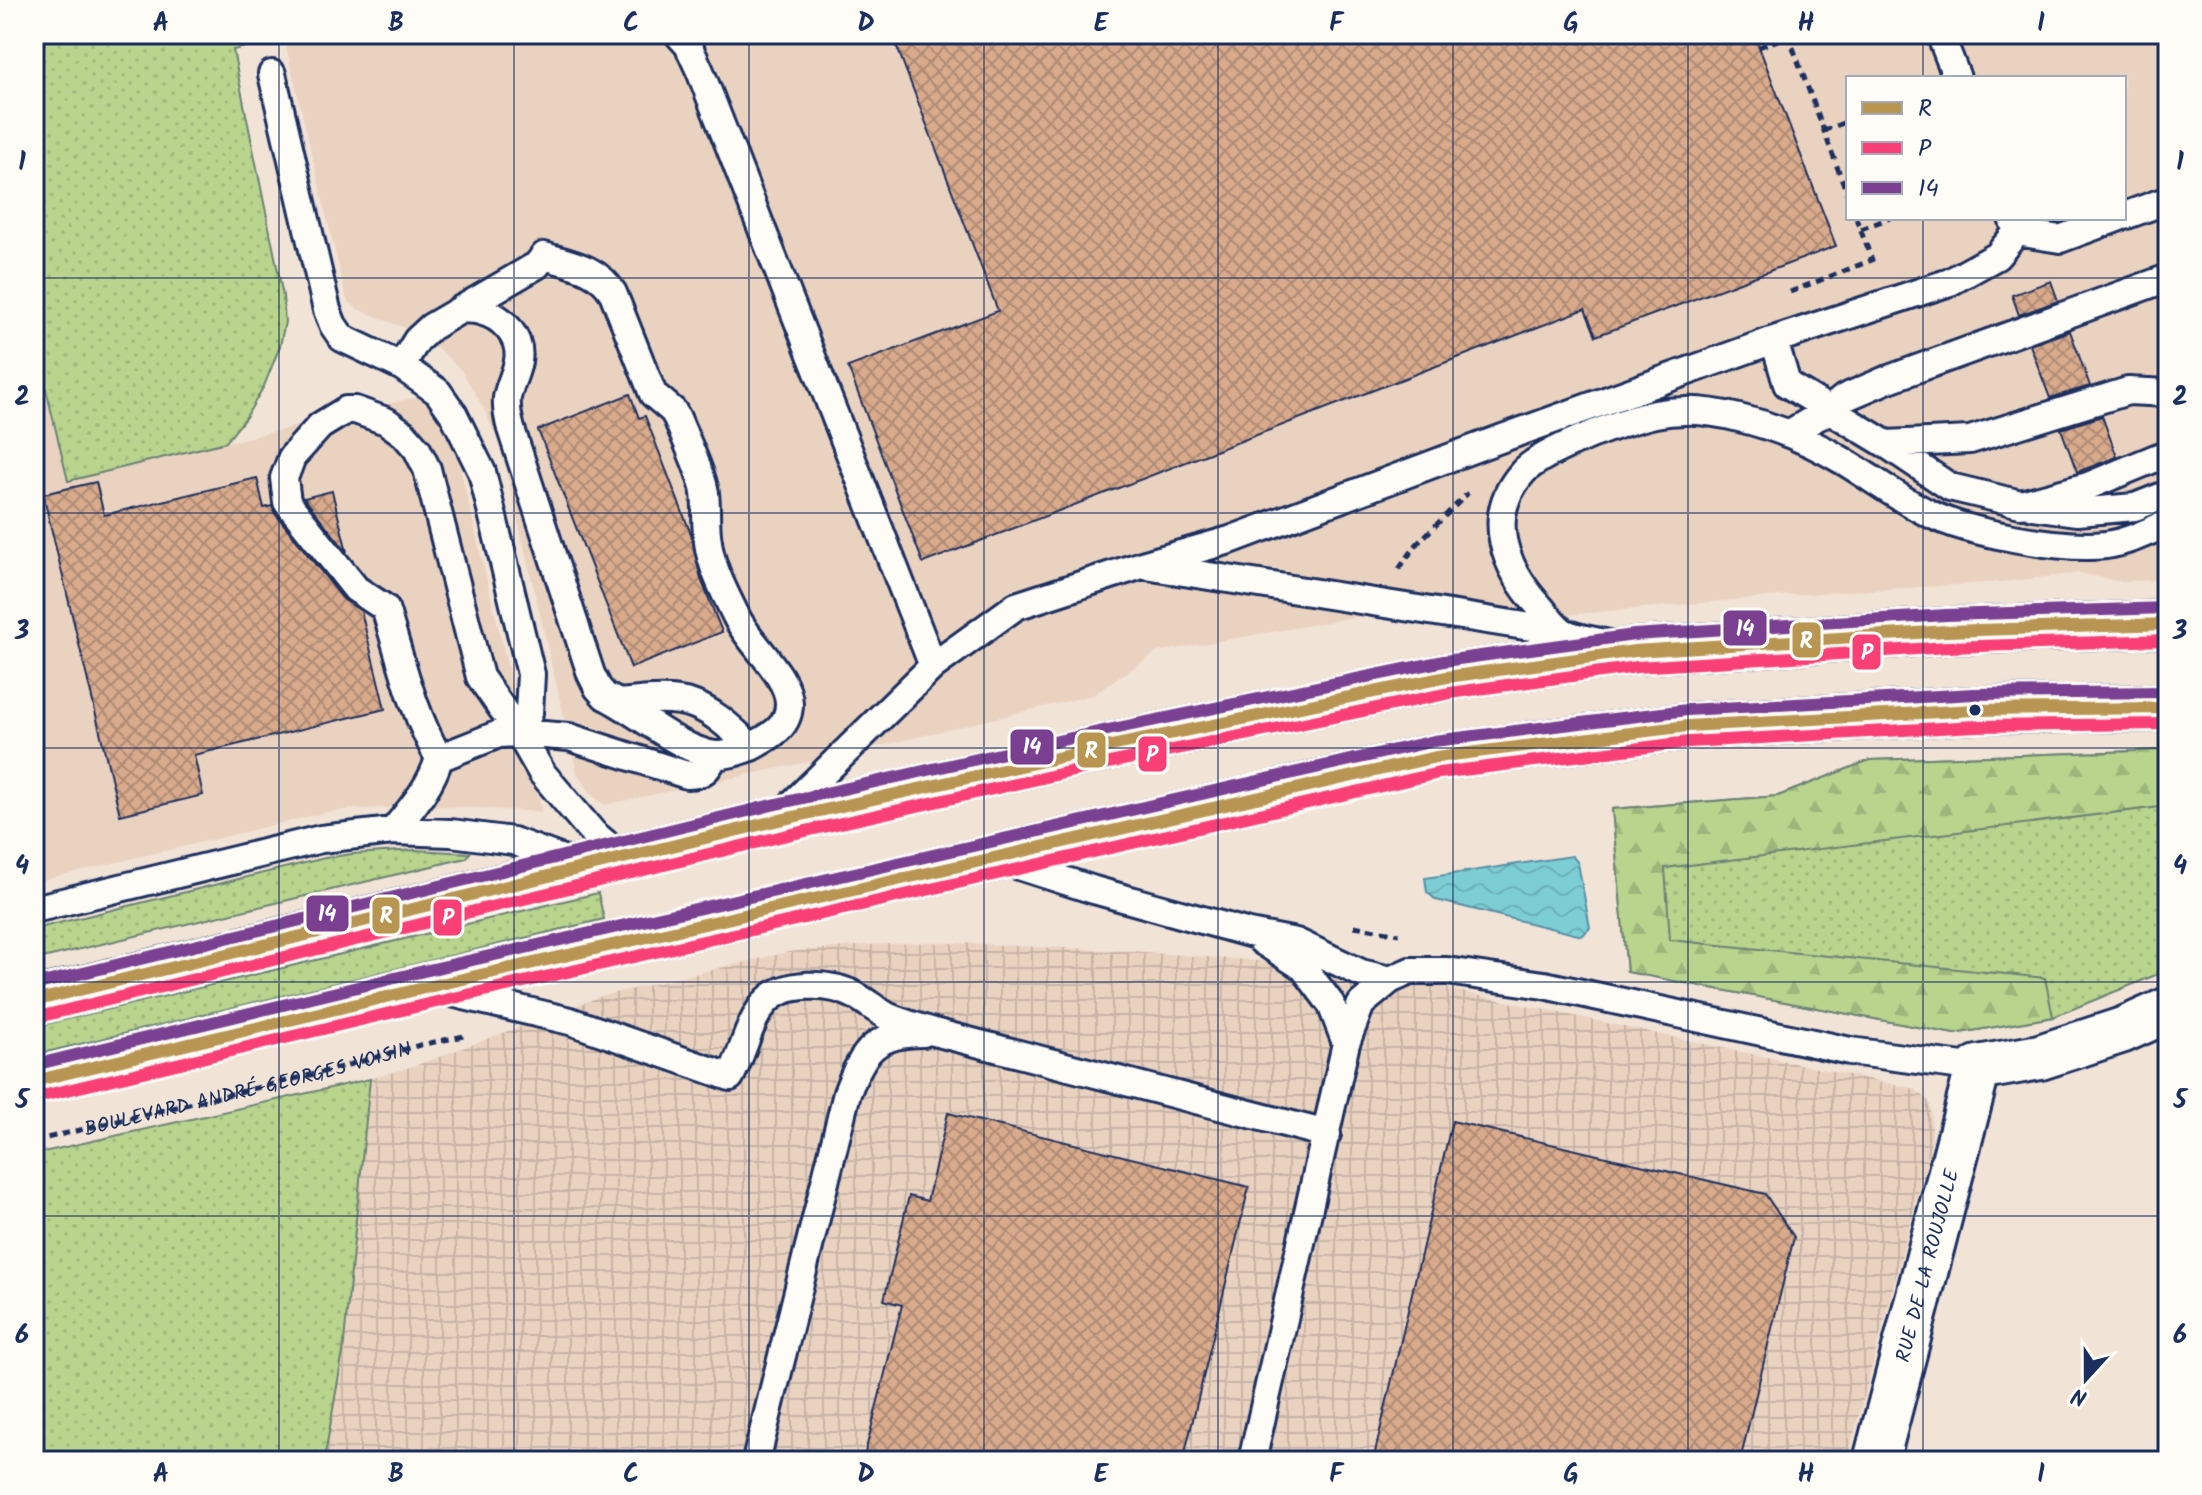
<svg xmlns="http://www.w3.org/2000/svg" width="2202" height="1495" viewBox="0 0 2202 1495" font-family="Kalam,sans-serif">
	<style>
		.built { fill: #ead2c0; fill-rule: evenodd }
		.industrial { fill: url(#industrial-grid) }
		.grass { fill: url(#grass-dots); stroke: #6a8275; stroke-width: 2 }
		.forest { fill: url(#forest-firs); stroke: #6a8275; stroke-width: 2 }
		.water { fill: url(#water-waves); stroke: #568ea5; stroke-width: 2 }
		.building { fill: url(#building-cross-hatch); stroke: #1b2f5e; stroke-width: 2 }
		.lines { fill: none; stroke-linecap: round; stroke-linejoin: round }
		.service-casing { stroke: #1b2f5e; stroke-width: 32 }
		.minor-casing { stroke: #1b2f5e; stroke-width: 50 }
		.primary-casing { stroke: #1b2f5e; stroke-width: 50 }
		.path { stroke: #1b2f5e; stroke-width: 5; stroke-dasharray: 8 6; stroke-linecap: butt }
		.service { stroke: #fdfcf7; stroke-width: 26 }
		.minor { stroke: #fdfcf7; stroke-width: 44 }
		.primary { stroke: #f7e281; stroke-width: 44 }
		.bus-1-casing { stroke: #fdfcf7; stroke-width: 18 }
		.bus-2-casing { stroke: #fdfcf7; stroke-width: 18 }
		.bus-3-casing { stroke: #fdfcf7; stroke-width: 18 }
		.bus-1 { stroke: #b99552; stroke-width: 12 }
		.bus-2 { stroke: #f94076; stroke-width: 12 }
		.bus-3 { stroke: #7a3f91; stroke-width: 12 }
		.grid { fill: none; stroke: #1b2f5e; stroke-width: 2; stroke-opacity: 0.55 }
		.bus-dot { fill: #1b2f5e; stroke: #fdfcf7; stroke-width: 3 }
		.labels { text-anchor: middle; stroke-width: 8; stroke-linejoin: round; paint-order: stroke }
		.street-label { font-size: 20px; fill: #1b2f5e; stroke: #fdfcf7 }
		.line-badge { stroke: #fdfcf7; stroke-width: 3 }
		.badge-label { font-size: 22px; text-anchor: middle; font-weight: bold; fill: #fff }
		.neatline { fill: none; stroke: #1b2f5e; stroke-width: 3 }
		.grid-label { font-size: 26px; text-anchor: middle; font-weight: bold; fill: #1b2f5e }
	</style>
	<defs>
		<pattern id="industrial-grid" width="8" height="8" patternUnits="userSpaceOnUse" patternTransform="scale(2)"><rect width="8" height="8" fill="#ead2c0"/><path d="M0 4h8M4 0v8" fill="none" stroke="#c8b5a7"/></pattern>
		<pattern id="grass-dots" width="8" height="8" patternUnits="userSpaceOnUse" patternTransform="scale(2)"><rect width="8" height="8" fill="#b9d48c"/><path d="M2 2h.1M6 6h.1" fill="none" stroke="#9eb67b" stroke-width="1.8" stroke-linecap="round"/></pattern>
		<pattern id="forest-firs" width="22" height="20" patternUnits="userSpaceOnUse" patternTransform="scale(2)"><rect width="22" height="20" fill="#b9d48c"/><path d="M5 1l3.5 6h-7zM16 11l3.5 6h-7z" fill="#9eb67b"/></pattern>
		<pattern id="water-waves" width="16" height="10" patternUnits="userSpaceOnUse" patternTransform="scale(2)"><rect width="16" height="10" fill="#7dced4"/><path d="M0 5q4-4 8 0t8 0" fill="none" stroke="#6bb1b8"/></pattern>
		<pattern id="building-cross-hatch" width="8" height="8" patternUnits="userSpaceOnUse" patternTransform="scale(2)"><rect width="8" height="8" fill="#d9aa8b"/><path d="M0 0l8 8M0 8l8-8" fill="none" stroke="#af8b75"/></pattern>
	</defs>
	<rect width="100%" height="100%" fill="#f2e3d7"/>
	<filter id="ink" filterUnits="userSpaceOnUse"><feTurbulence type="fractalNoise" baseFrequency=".0125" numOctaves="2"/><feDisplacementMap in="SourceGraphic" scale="16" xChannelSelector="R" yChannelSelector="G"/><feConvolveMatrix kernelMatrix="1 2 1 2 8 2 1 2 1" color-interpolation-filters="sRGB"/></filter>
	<g filter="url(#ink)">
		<path class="built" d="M299,34H2168V580L2117,581L2080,573L2001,582L1790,595L1509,620L1430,604L1157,652L1093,695L850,753L604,805L592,795L577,773L501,448L484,409L462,371L441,351L417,333L358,309L349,302L346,297L284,38ZM1848,78H2124V218H1848Z
			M34,339L68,481L442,391L542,812L441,806L353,809L328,812L34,882Z"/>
		<path class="industrial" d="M932,942L1132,951L1337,967L1411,981L1915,1089L1928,1100L1931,1109L1932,1136L1929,1152L1847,1461H324L343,1352L370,1079L420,1064L602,996L788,952L869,945Z"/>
		<path class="grass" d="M34,34H299L233,50L283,296L285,322L280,346L264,386L246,417L226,442L68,481L34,339Z
			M2168,750V970L2053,1017L1954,1034L1627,972L1612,809L1778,796L1870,760Z
			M415,850L470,853L466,858L34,960V929L325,858L352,854Z
			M598,893L604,919L34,1055V1027Z
			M370,1079L343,1352L324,1461H34V1154Z"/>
		<path class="forest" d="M2168,750V806L1665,868L1670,940L2045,978L2053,1017L1954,1034L1627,972L1612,809L1778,796L1870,760Z"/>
		<path class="water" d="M1572,856L1578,863L1590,928L1582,936L1436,900L1427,892L1425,878Z"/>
		<path class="building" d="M892,34H1754L1836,246L1596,336L1585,309L923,563L848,367L998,311Z
			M2051,281L2058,301L2019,315L2012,295Z
			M2070,331L2090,386L2050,398L2030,345Z
			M630,394L639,418L645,416L691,534L701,579L722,632L631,668L538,430Z
			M2102,416L2117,457L2077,472L2061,429Z
			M257,478L264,508L272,506L274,512L343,599L361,611L385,709L194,755L203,795L120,815L43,494L96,482L104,515Z
			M332,491L347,552L304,498Z
			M948,1113L1249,1187L1183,1461H863L902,1305L884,1300L909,1196L927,1201Z
			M1452,1121L1765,1194L1794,1237L1740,1461H1373Z"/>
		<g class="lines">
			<g class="service-casing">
				<path id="service" d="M678,34L688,45L700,71L933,666
					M1940,34L1957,78
					M272,74L327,310L333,325L342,338L401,366L438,392L454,415L482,472L531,674L529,713L519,733
					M2124,216L2168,200
					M2017,232L2060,239L2117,218
					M461,309C467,310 474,309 480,311C503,316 522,338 518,361C516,374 509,385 507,398C506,409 508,418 511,429L591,674L598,688L605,696C638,712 679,750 715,755C727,756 739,751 751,747
					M1774,340L1787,384L1886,444L1970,440L2128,391L2168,393
					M401,366L417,340L431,327L537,265L544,256C571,264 598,268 613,293L653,394L673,411L677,418C685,438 702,473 705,493C707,509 705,526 708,542C711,567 725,593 736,616C749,644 789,675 789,704C789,728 769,737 751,747C701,699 688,695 619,703
					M1790,433L1829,410L1844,398L1886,380L2168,278
					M1886,444L1950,487L2021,504L2088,486L2168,453
					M2033,506L2077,512L2135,507L2168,494
					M1152,567L1563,632
					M1612,645C1598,641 1579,639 1565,633C1556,628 1547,615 1540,607C1505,569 1483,516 1523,472C1543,450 1624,421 1655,414C1665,412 1676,411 1685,411C1703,410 1722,414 1739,418C1777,427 1812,442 1845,462C1873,479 1899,499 1928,513C1967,533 2062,550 2106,545C2128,542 2147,532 2168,523
					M439,758L499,734L519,733L569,737L687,775C704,775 708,769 715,755
					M781,815L933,666L1016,606L1142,565L1230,540L1489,443L1774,340L1950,282L1997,256L2017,232L2012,218
					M393,831C410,810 432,785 439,758C412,711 401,659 385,608L356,589L287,502L284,478L292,457L320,426L346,410H355L386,421L404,434L417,449L427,469L480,677L519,733L542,773L593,833L623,858
					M1002,858L1019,866L1094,890L1249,933L1296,942L1361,973L1390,980
					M34,909L321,839L393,831L451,833L513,841L581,866
					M1262,941L1303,967L1331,1004L1346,1043
					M443,991L570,1021L730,1077C743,1054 748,1024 764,1004C783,980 831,982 856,996C867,1002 876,1010 887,1016C902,1023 919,1027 934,1032L1327,1134
					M756,1461L847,1093C863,1051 875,1033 923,1033
					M1252,1461L1346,1043L1361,1004L1390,980L1410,971H1447L1544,985L1850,1051L1978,1068"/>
			</g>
			<g class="minor-casing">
				<g id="minor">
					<path id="s2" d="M1876,1461L1978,1068L2040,1057L2123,1030L2168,1010"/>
				</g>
			</g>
			<g class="primary-casing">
				<path id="primary" d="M34,1001L775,821L1101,748L1447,677L1635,651L1947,631L2168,624
					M34,1081L428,987L1436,757L1688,726L1975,710L2168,708"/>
			</g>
			<g class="path">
				<path d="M1788,34L1848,196"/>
				<path d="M1759,47L1789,36"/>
				<path d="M1823,131L1848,121"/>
				<path d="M1861,229L1890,218"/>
				<path d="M1790,292L1872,260L1856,218"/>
				<path d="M1399,569L1417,544L1468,493"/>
				<path d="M1354,926L1399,934"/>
				<path id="s1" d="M34,1141L323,1072L420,1045L464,1036"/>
			</g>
			<use href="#service" class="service"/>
			<use href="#minor" class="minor"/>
			<use href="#primary" class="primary"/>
			<g class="bus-1-casing">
				<path id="bus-1" d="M34,1001L775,821L1101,748L1447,677L1635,651L1947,631L2168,624
					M34,1081L428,987L1436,757L1688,726L1975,710L2168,708"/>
			</g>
			<g class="bus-2-casing">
				<path id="bus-2" d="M38,1017L779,837L1104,764L1450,693L1637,667L1948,647L2168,640
					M38,1097L432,1003L1439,773L1689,742L1976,726L2168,724"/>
			</g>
			<g class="bus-3-casing">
				<path id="bus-3" d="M34,985L772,805L1098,732L1444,661L1634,635L1946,615L2167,608
					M34,1065L424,971L1434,741L1687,710L1974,694L2168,692"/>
			</g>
			<use href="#bus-1" class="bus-1"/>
			<use href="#bus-2" class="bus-2"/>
			<use href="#bus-3" class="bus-3"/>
		</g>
	</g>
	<path class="grid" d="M279,34V1461M514,34V1461M749,34V1461M984,34V1461M1218,34V1461M1453,34V1461M1688,34V1461M1923,34V78M1923,218V1461M34,278H2168M34,513H2168M34,748H2168M34,982H2168M34,1216H2168"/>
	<circle class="bus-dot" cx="1975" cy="710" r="7"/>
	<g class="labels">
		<g class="street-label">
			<text dy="7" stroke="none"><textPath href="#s1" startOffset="220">BOULEVARD ANDRÉ-GEORGES VOISIN</textPath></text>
			<text dy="7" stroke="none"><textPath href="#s2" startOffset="202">RUE DE LA ROUJOLLE</textPath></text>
		</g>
	</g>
	<g class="line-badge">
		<rect x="1722" y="609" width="46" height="38" rx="8" fill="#7a3f91"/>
		<rect x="1791" y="621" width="31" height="38" rx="8" fill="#b99552"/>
		<rect x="1851" y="633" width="31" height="38" rx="8" fill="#f94076"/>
		<rect x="1009" y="728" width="46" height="38" rx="8" fill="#7a3f91"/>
		<rect x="1076" y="731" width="31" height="38" rx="8" fill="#b99552"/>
		<rect x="1137" y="735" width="31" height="38" rx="8" fill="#f94076"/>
		<rect x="305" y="894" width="45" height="39" rx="8" fill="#7a3f91"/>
		<rect x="371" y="896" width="30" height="39" rx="8" fill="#b99552"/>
		<rect x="432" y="898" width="31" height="39" rx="8" fill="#f94076"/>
	</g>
	<g class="badge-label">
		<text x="1745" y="636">14</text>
		<text x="1806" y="648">R</text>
		<text x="1867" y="660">P</text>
		<text x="1032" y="754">14</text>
		<text x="1091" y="758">R</text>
		<text x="1152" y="762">P</text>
		<text x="327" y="921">14</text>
		<text x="386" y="923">R</text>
		<text x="448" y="925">P</text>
	</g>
	<rect width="2202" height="1495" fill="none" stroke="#fdfcf7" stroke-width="88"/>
	<rect x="1846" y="76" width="280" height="144" fill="#fdfcf7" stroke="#a3aaba" stroke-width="2"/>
	<rect x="1862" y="102" width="40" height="12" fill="#b99552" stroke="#a3aaba" stroke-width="2"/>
	<text x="1918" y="116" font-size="24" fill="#1b2f5e">R</text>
	<rect x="1862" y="142" width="40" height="12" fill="#f94076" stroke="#a3aaba" stroke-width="2"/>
	<text x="1918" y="156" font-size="24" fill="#1b2f5e">P</text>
	<rect x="1862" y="182" width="40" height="12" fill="#7a3f91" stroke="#a3aaba" stroke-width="2"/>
	<text x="1918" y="196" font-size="24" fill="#1b2f5e">14</text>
	<g transform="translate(2086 1379) rotate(201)" stroke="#fdfcf7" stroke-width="6" paint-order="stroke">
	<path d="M0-6L14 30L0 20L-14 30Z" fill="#1b2f5e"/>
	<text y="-12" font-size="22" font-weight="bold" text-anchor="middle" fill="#1b2f5e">N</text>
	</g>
	<rect x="44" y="44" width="2114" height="1407" class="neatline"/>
	<g class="grid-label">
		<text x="161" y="31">A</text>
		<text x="396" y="31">B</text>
		<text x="631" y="31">C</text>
		<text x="866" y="31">D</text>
		<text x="1101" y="31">E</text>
		<text x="1336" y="31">F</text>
		<text x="1571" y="31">G</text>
		<text x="1806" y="31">H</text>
		<text x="2041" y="31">I</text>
		<text x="22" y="170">1</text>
		<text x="2180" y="170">1</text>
		<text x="22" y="405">2</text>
		<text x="2180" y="405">2</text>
		<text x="22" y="639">3</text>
		<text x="2180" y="639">3</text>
		<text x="22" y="874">4</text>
		<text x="2180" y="874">4</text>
		<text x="22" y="1108">5</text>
		<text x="2180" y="1108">5</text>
		<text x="22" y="1343">6</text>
		<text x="2180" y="1343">6</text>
		<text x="161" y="1482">A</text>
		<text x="396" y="1482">B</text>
		<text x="631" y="1482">C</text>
		<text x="866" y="1482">D</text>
		<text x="1101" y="1482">E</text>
		<text x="1336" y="1482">F</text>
		<text x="1571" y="1482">G</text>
		<text x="1806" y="1482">H</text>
		<text x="2041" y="1482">I</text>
	</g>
</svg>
